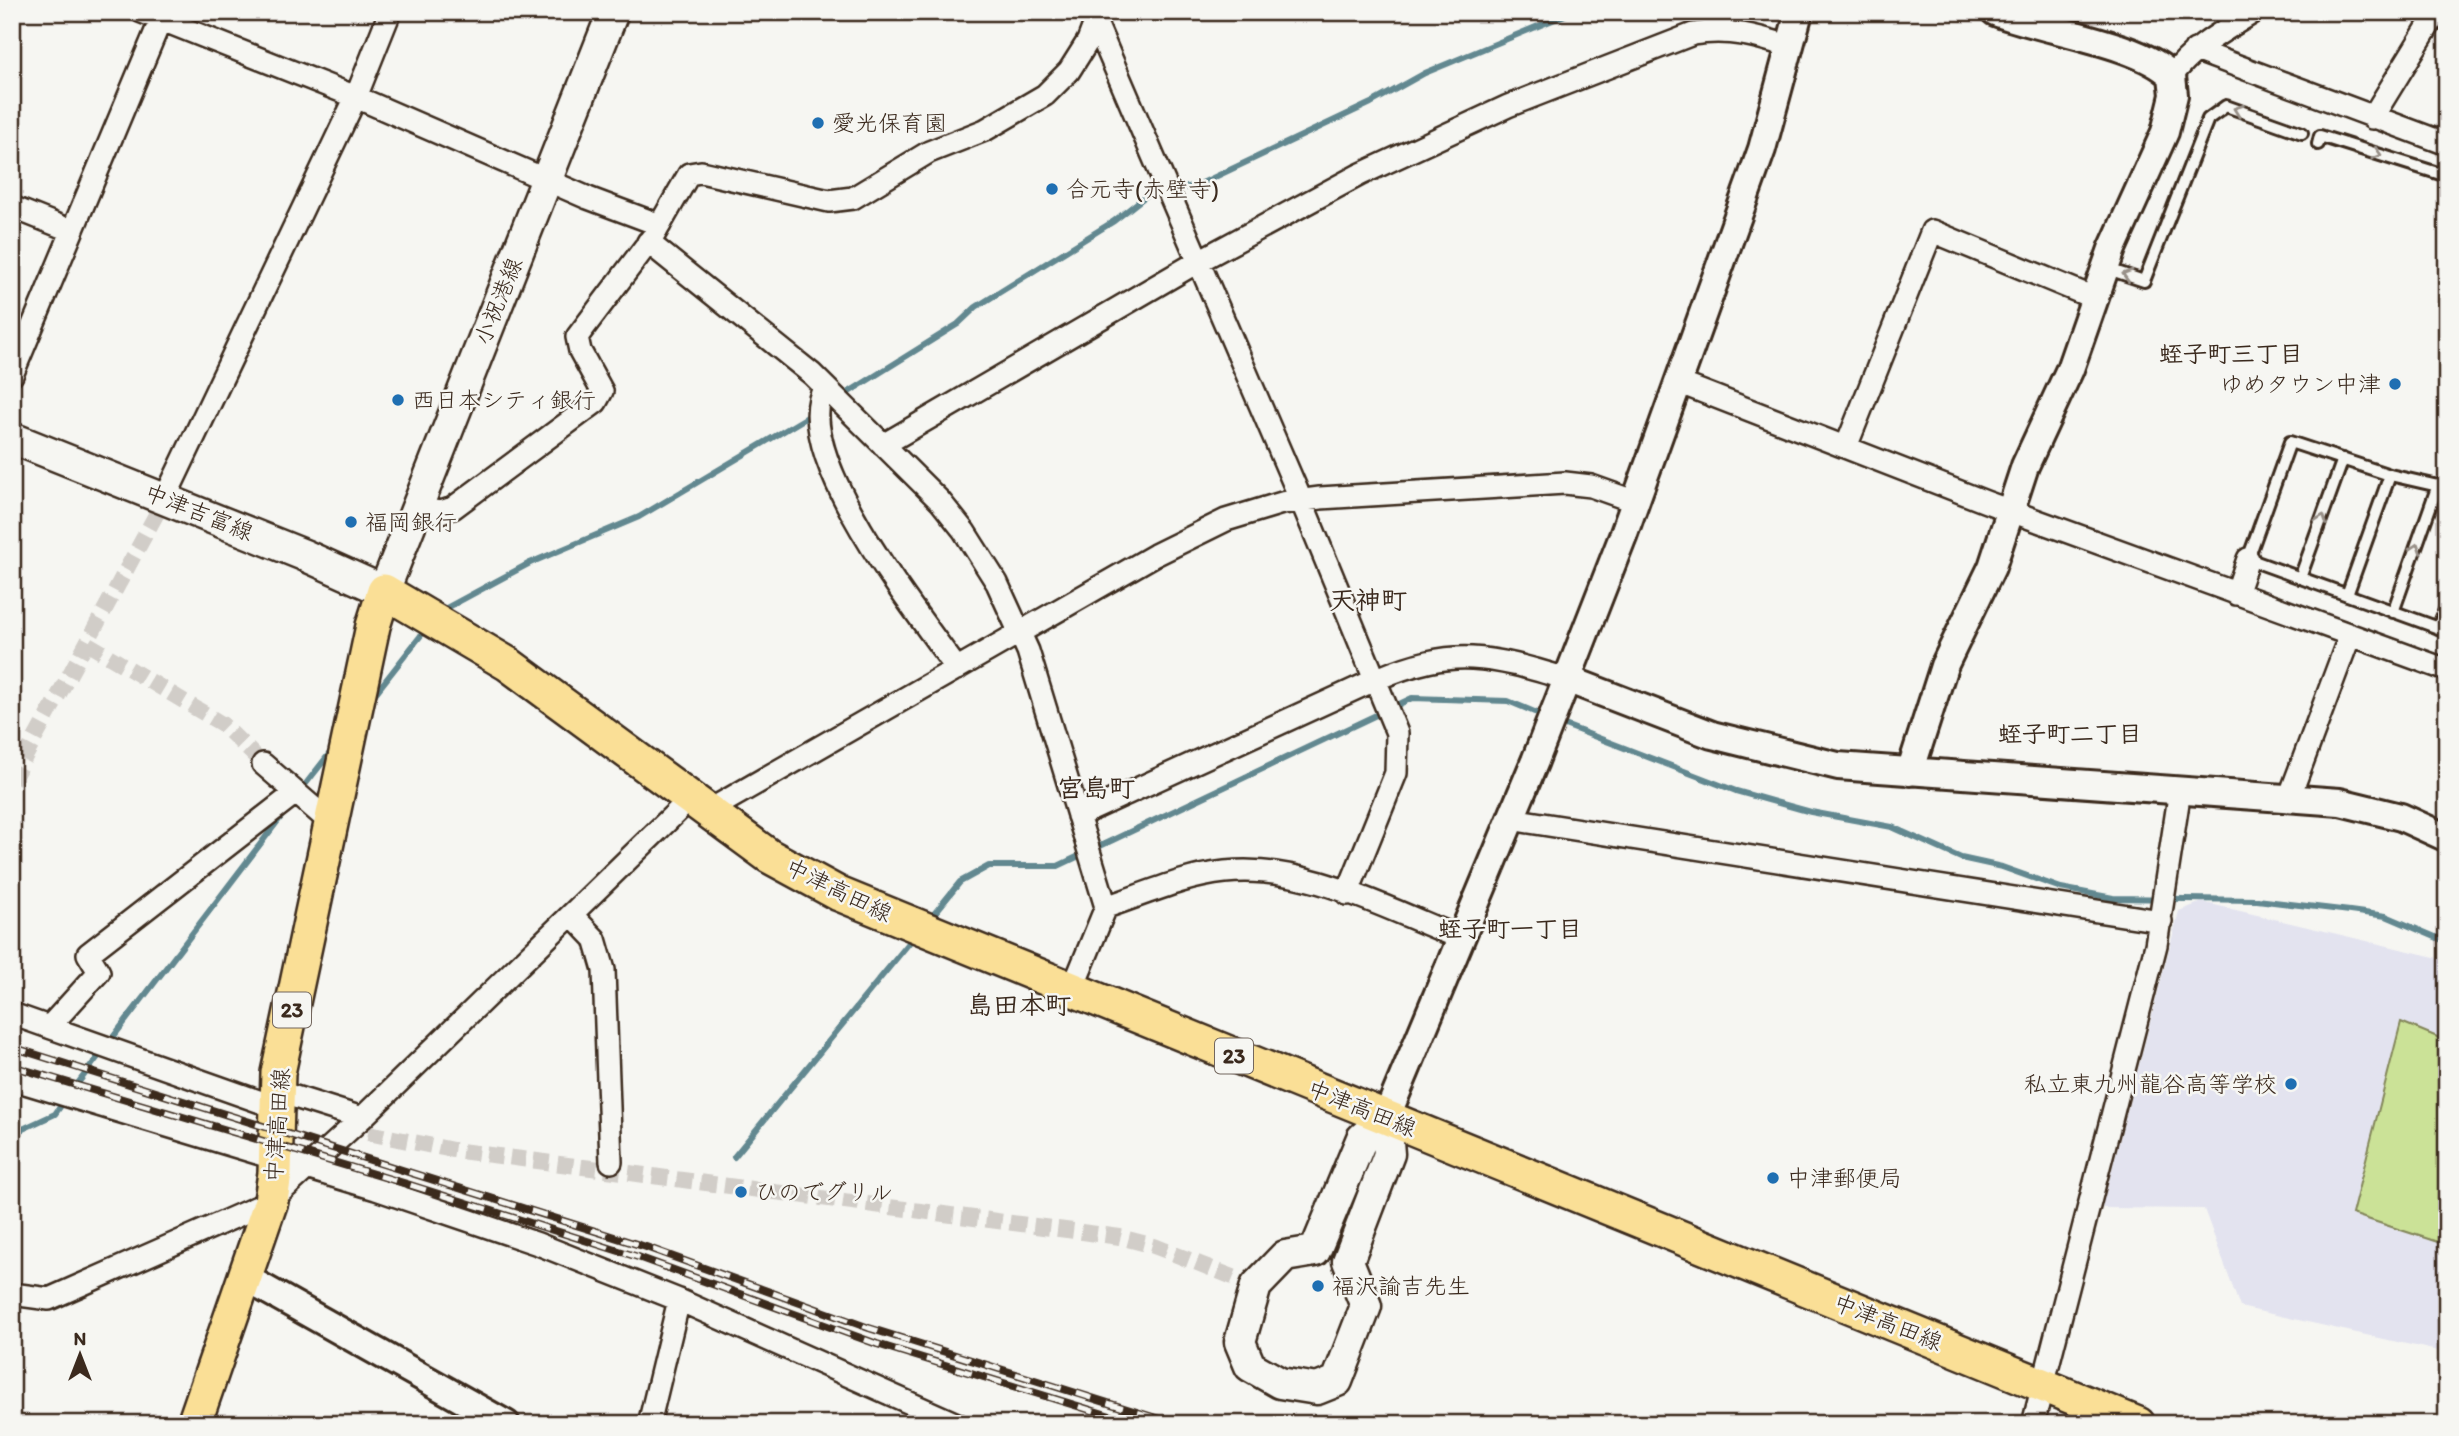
<svg xmlns="http://www.w3.org/2000/svg" width="2459" height="1436" viewBox="0 0 2459 1436" font-family="Itim,'Klee One',sans-serif">
	<style>
		.built { fill: #e3e3ef }
		.green { fill: #cbe297; stroke: #83865a; stroke-width: 2 }
		.lines { fill: none; stroke-linecap: round; stroke-linejoin: round }
		.stream { stroke: #628890; stroke-width: 6 }
		.pedestrian-tunnel { stroke: #d1cdc8; stroke-width: 16; stroke-dasharray: 16 8; stroke-linecap: butt }
		.service-casing { stroke: #3b2a1e; stroke-width: 16 }
		.minor-casing { stroke: #3b2a1e; stroke-width: 26 }
		.tertiary-casing { stroke: #3b2a1e; stroke-width: 32 }
		.secondary-casing { stroke: #3b2a1e; stroke-width: 35 }
		.primary-casing { stroke: #3b2a1e; stroke-width: 38 }
		.service { stroke: #f6f6f2; stroke-width: 10 }
		.minor { stroke: #f6f6f2; stroke-width: 21 }
		.tertiary { stroke: #f6f6f2; stroke-width: 26 }
		.secondary { stroke: #f6f6f2; stroke-width: 30 }
		.primary { stroke: #fadf96; stroke-width: 33 }
		.rail-casing { stroke: #3b2a1e; stroke-width: 8 }
		.rail { stroke: #f6f6f2; stroke-width: 5; stroke-dasharray: 16; stroke-linecap: butt }
		.oneway { stroke: #989088 }
		.poi-dot { fill: #1f6fb2; stroke: #f6f6f2; stroke-width: 2.5 }
		.labels { text-anchor: middle; stroke-width: 5; stroke-linejoin: round; paint-order: stroke }
		.shield { fill: #f6f6f2; stroke: #73675e; stroke-width: 2 }
		.shield-label { font-size: 21px; font-weight: bold; fill: #3b2a1e }
		.poi-label { font-size: 23px; fill: #3b2a1e; stroke: #f6f6f2; text-anchor: start }
		.street-label { font-size: 23px; fill: #3b2a1e; stroke: #f6f6f2 }
		.neighbourhood-label { font-size: 24px; font-weight: bold; fill: #3b2a1e; stroke: #f6f6f2 }
		.quarter-label { font-size: 26px; font-weight: bold; fill: #3b2a1e; stroke: #f6f6f2 }
	</style>
	<rect width="100%" height="100%" fill="#f6f6f2"/>
	<filter id="ink" filterUnits="userSpaceOnUse"><feTurbulence type="fractalNoise" baseFrequency=".0143" numOctaves="2"/><feDisplacementMap in="SourceGraphic" scale="14" xChannelSelector="R" yChannelSelector="G"/><feConvolveMatrix kernelMatrix="1 2 1 2 8 2 1 2 1" color-interpolation-filters="sRGB"/></filter>
	<g filter="url(#ink)">
		<path class="built" d="M2202,902L2447,960V1353L2240,1307L2204,1209L2102,1208L2179,911Z"/>
		<path class="green" d="M2401,1022L2447,1041V1245L2352,1214Z"/>
		<g class="lines">
			<path class="stream" d="M841,397L958,324L976,307L1114,221L1147,195L1198,185L1371,103L1425,73L1572,12
				M441,611L530,563L639,517L814,413
				M371,699L422,634
				M1557,722L1736,791L1811,812L1892,827L1961,858L2002,867L2061,888L2113,898L2257,900L2350,911L2386,916L2447,942
				M301,790L333,749
				M934,914L960,882L989,866H1058L1412,698L1508,701L1544,716
				M72,1091L284,813
				M12,1134L55,1114L65,1100
				M734,1157L909,943"/>
			<path class="pedestrian-tunnel" d="M88,644L222,724L263,764
				M12,781L165,498
				M368,1133L453,1150L1120,1237L1154,1246L1256,1286"/>
			<g class="service-casing">
				<path id="service" d="M2318,144L2320,136L2447,176
					M2105,268L2144,281L2208,119L2226,106L2302,133
					M2447,488L2390,475L2290,442L2248,559L2447,631
					M2300,578L2343,459
					M2347,595L2390,475
					M2393,612L2438,485
					M2438,628L2447,605"/>
			</g>
			<g class="minor-casing">
				<path id="minor" d="M142,12L356,97L588,198L660,225
					M1092,14L1301,500L1397,733L1396,773L1347,894
					M2195,50L2447,144
					M2172,76C2193,47 2224,31 2254,12
					M2372,118L2437,12
					M12,207L72,231
					M648,242L812,374L940,501L964,531L997,583L1028,651L1106,907L1072,990
					M12,375L164,12
					M1680,383L1986,502L2447,670
					M825,387C786,450 921,618 957,669
					M883,445L1199,261L1359,175L1508,106L1693,34C1729,28 1757,36 1791,47
					M1846,447L1932,231L2094,298
					M165,498L356,97L390,12
					M416,508L441,512L453,508L596,402L602,391L580,351L577,337L654,235L689,174L701,172L829,201L853,198L929,152L985,130L1045,95L1069,71L1088,41L1099,12
					M2236,594L2248,559
					M263,764L331,823
					M2289,798L2350,635
					M708,811L1155,555L1226,520L1282,503L1320,498L1565,483L1591,486L1636,502
					M1078,816L1377,679C1454,646 1490,656 1567,679
					M1510,819L2161,921
					M1106,907C1145,894 1185,876 1225,872C1305,863 1388,910 1461,938
					M572,915L595,939L604,970L611,1162
					M12,1014L275,1107
					M49,1027L99,972L88,954L294,794
					M12,1079L376,1189L538,1244L679,1300L957,1424
					M276,1091L362,1118
					M12,1294L49,1299L271,1201L362,1118L691,798
					M649,1424L679,1300
					M2033,1424L2156,945L2180,790"/>
			</g>
			<g class="tertiary-casing">
				<path id="tertiary" d="M1567,679L1712,735L1838,766L2340,802L2401,817L2447,838
					M1910,772L1944,666L1992,567L2025,466L2070,369L2112,249L2165,132L2174,95L2172,76C2141,43 2040,30 1995,12
					M1386,1118L1535,761L1623,536L1762,149L1799,12
					M244,1277L506,1424"/>
			</g>
			<g class="secondary-casing">
				<path id="secondary" d="M12,438L304,555L384,591L613,12
					M1386,1118L1389,1154L1348,1261L1366,1306L1337,1381L1317,1389L1280,1383L1250,1366L1240,1342L1256,1286L1285,1256L1315,1251L1362,1138Z"/>
			</g>
			<g class="primary-casing">
				<path id="primary" d="M194,1424L271,1201L275,1173L278,1073L373,626L384,591L508,664L769,856L839,894L2138,1424"/>
			</g>
			<use href="#service" class="service"/>
			<use href="#minor" class="minor"/>
			<use href="#tertiary" class="tertiary"/>
			<use href="#secondary" class="secondary"/>
			<use href="#primary" class="primary"/>
			<g class="rail-casing">
				<path id="rail" d="M12,1047L646,1247L869,1328L1175,1424
					M12,1066L407,1184L638,1257L877,1344L1136,1424"/>
			</g>
			<use href="#rail" class="rail"/>
		</g>
		<defs><path id="oneway-chevron" d="M-2-3.5L2.5 0L-2 3.5" fill="none" stroke-width="1.6" stroke-linecap="round" stroke-linejoin="round" transform="scale(1.75)"/></defs>
		<g class="oneway">
			<use href="#oneway-chevron" transform="translate(2238 110) rotate(-160)"/>
			<use href="#oneway-chevron" transform="translate(2377 154) rotate(17)"/>
			<use href="#oneway-chevron" transform="translate(2127 275) rotate(-163)"/>
			<use href="#oneway-chevron" transform="translate(2322 519) rotate(-70)"/>
			<use href="#oneway-chevron" transform="translate(2416 548) rotate(-71)"/>
		</g>
	</g>
	<g class="poi-dot">
		<circle cx="818" cy="123" r="7"/>
		<circle cx="1052" cy="189" r="7"/>
		<circle cx="2395" cy="384" r="7"/>
		<circle cx="398" cy="400" r="7"/>
		<circle cx="351" cy="522" r="7"/>
		<circle cx="2291" cy="1084" r="7"/>
		<circle cx="1773" cy="1178" r="7"/>
		<circle cx="741" cy="1192" r="7"/>
		<circle cx="1318" cy="1286" r="7"/>
	</g>
	<g class="labels">
		<g class="shield">
			<rect x="273" y="992.5" width="38" height="35" rx="5"/>
			<rect x="1215" y="1038.5" width="38" height="35" rx="5"/>
		</g>
		<g class="shield-label">
			<text x="292" y="1017">23</text>
			<text x="1234" y="1063">23</text>
		</g>
		<g class="poi-label">
			<text x="832" y="131">愛光保育園</text>
			<text x="1066" y="197">合元寺(赤壁寺)</text>
			<text x="2381" y="392" text-anchor="end">ゆめタウン中津</text>
			<text x="412" y="408">西日本シティ銀行</text>
			<text x="365" y="530">福岡銀行</text>
			<text x="2277" y="1092" text-anchor="end">私立東九州龍谷高等学校</text>
			<text x="1787" y="1186">中津郵便局</text>
			<text x="755" y="1200">ひのでグリル</text>
			<text x="1332" y="1294">福沢諭吉先生</text>
		</g>
		<g class="street-label">
			<text transform="translate(498 301) rotate(-68)" y="8">小祝港線</text>
			<text transform="translate(199 512) rotate(22)" y="8">中津吉富線</text>
			<text transform="translate(839 890) rotate(26)" y="8">中津高田線</text>
			<text transform="translate(1362 1108) rotate(22)" y="8">中津高田線</text>
			<text transform="translate(277 1125) rotate(-86)" y="8">中津高田線</text>
			<text transform="translate(1888 1322) rotate(22)" y="8">中津高田線</text>
		</g>
		<g class="neighbourhood-label">
			<text x="2231" y="362">蛭子町三丁目</text>
			<text x="2070" y="742">蛭子町二丁目</text>
			<text x="1510" y="937">蛭子町一丁目</text>
		</g>
		<g class="quarter-label">
			<text x="1368" y="609">天神町</text>
			<text x="1096" y="797">宮島町</text>
			<text x="1019" y="1014">島田本町</text>
		</g>
	</g>
	<rect width="2459" height="1436" fill="none" stroke="#f6f6f2" stroke-width="42"/>
	<rect x="21" y="21" width="2417" height="1394" fill="none" stroke="#3b2a1e" stroke-width="2.5" filter="url(#ink)"/>
	<g transform="translate(80 1355)" stroke="#f6f6f2" stroke-width="5" paint-order="stroke">
	<path d="M0-5L12 26L0 18L-12 26Z" fill="#3b2a1e"/>
	<text y="-10" font-size="19" font-weight="bold" text-anchor="middle" fill="#3b2a1e">N</text>
	</g>
</svg>
